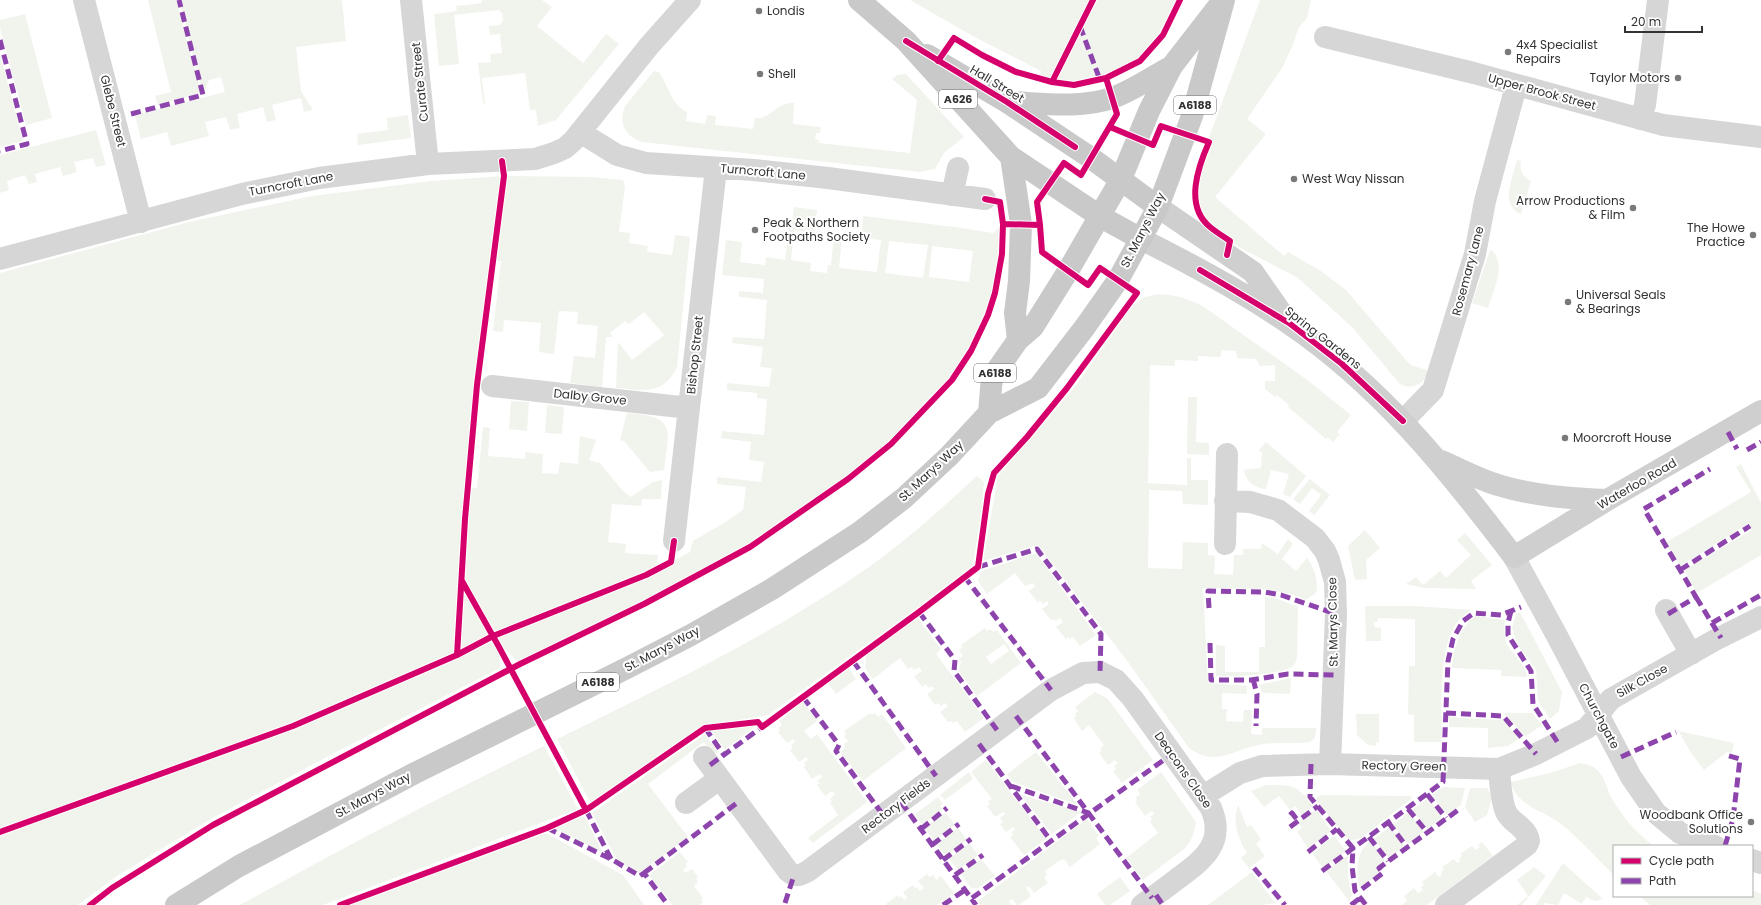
<svg xmlns="http://www.w3.org/2000/svg" width="1761" height="905" viewBox="0 0 1761 905" font-family="Poppins,sans-serif">
	<style>
		.green { fill: #f1f4ed; fill-rule: evenodd }
		.lines { fill: none; stroke-linecap: round; stroke-linejoin: round }
		.street { stroke: #d6d6d6; stroke-width: 22 }
		.secondary { stroke: #cfcfcf; stroke-width: 22 }
		.primary { stroke: #c9c9c9; stroke-width: 22 }
		.quiet { stroke: #8e44ad; stroke-width: 5; stroke-dasharray: 10 5; stroke-linecap: butt }
		.cycleway-casing { stroke: #fff; stroke-width: 8 }
		.cycleway { stroke: #d6006c; stroke-width: 6 }
		.poi-dot { fill: #7a7a7a; stroke: #fff; stroke-width: 1.5 }
		.labels { text-anchor: middle; stroke-width: 4; stroke-linejoin: round; paint-order: stroke }
		.shield { fill: #fff; stroke: #707070; stroke-width: 1 }
		.shield-label { font-size: 11px; font-weight: bold; fill: #323232 }
		.poi-label { font-size: 12px; fill: #323232; stroke: #fff; text-anchor: start }
		.street-label { font-size: 12px; fill: #323232; stroke: #fff }
	</style>
	<rect width="100%" height="100%" fill="#fff"/>
	<path class="green" d="M148,0H176L201,93L158,105L155,96L171,92Z
		M179,0H342L346,41L296,47L301,91L313,110L304,112L301,98L272,105L276,120L267,122L263,107L237,114L240,128L230,130L226,117L205,122L209,136L171,146L167,132L141,139L135,115L225,92L221,77L209,80L203,95Z
		M482,0H542L552,7L537,26L583,63L606,34L619,44L556,120L538,126L536,110H530L525,73L482,78L485,104L483,103L478,63L491,62L490,54L502,53L500,34L490,35L489,26L500,25L503,21L502,13L499,10L454,15L459,64L439,66L434,14L457,11L456,6L482,3Z
		M910,0H1180L1163,35L1140,61L1106,78L1074,85L1039,79L1041,71L971,35Z
		M1260,0H1311L1307,18L1299,27L1292,47L1282,68L1247,119L1266,134L1215,197L1284,256L1288,252L1321,271L1346,290L1406,360L1411,365L1430,371C1424,383 1413,391 1400,384L1353,328L1298,278L1237,246L1208,226L1200,215L1197,205V187L1201,159Z
		M25,14L52,118L26,125L0,28V20Z
		M0,54L23,141L0,147Z
		M654,71L659,72C668,85 672,106 687,112L686,121L705,124L707,115L716,116L715,125L753,129L755,118C771,120 775,102 794,103L793,124L821,127L820,133H816L815,139L819,140V143L910,153L917,100L892,79L897,75L906,74L964,137L944,153L935,169L920,172L642,142C625,136 618,123 625,106Z
		M408,115L411,138L358,145L357,134L388,130L387,118Z
		M96,130L106,165L96,167L93,158L74,162L77,172L63,176L60,167L35,174L37,182L29,184L25,175L7,181L9,190L0,193V155Z
		M1517,160L1521,161C1519,170 1523,177 1531,181L1521,214C1499,206 1513,177 1517,160Z
		M504,176L593,177L623,180L625,187L619,232L630,233L629,243L648,246L647,252L672,255L675,235L690,237L677,367C663,396 644,390 616,388L618,342L632,360L664,335L644,312L629,324L625,321L610,333L613,337H606L602,387L570,383L574,356L595,358L598,326L577,324L578,312L559,311L554,354L539,352L541,323L504,320L503,332L493,331L501,261L493,260L468,487L477,488L483,427L490,428L488,456L525,459V452L543,454L542,473L558,474L560,462L578,464L580,436L596,440L589,460L598,463L599,462L623,491L631,497L653,482L662,480L661,499H642L641,506L612,504L608,542L626,544L625,553L658,555L657,569L690,552L693,541L724,523L743,510L746,487L717,484V477L761,482L764,462L749,460L751,442L721,438L722,431L764,435L767,399L757,398V393L727,390V383L769,387L772,368L760,367L763,347L732,343L733,337L764,339L767,300L739,297V291L763,293L764,279L722,275L726,240L742,242L740,262L765,265L766,257L785,260L789,229L791,230L794,207L817,210L814,233L794,230L791,260L811,263L810,271L827,273L828,265H831L834,235L842,236L839,268L877,272L881,240L861,238L863,216L955,227L993,233L1003,224L1002,254L995,293L988,315L971,351L952,380L891,444L848,479L750,547L602,625L520,664L494,638L499,647L500,668L338,751L209,820L117,876L78,905H0V273L193,221L312,196L431,181ZM889,241L928,245L923,278L885,273ZM932,246L973,251L969,282L929,277Z
		M1490,250H1492C1507,266 1493,290 1488,308L1472,303Z
		M1154,295C1173,293 1188,299 1204,307L1306,379L1351,415L1337,432L1340,434L1333,442L1327,437L1326,439L1288,407L1289,405L1277,395L1275,397L1265,389V381H1275V365L1260,366L1256,359L1237,358L1236,351L1222,350L1220,357L1198,356V361L1175,360V366L1150,365L1148,483L1187,485V458H1191V480H1208V505L1183,504L1182,491L1149,490L1148,568L1182,569L1183,542L1208,543V555L1215,556L1214,574L1233,575L1234,555H1243V549H1261L1262,543L1278,554L1288,539L1293,544L1282,559L1296,571L1307,558C1314,568 1319,581 1316,593L1306,600L1291,594L1265,589L1203,588L1208,683L1247,686V694L1222,693V709H1227L1226,721L1243,722L1244,710H1252L1251,734L1262,735V728H1316L1315,738L1310,742C1295,744 1280,742 1264,744C1235,747 1218,769 1189,748L1128,662L1038,545L983,561L998,476L1074,388L1133,305L1145,297Z
		M1188,397H1197L1196,442L1209,443V455L1187,454Z
		M511,401L529,402L527,431L509,429Z
		M547,405L564,407L562,434L545,433Z
		M627,413C677,417 669,428 664,470L650,472L624,441L620,440Z
		M1266,442L1306,476L1290,497L1283,494L1289,474L1271,470L1266,489C1255,488 1246,482 1244,470L1261,468L1262,452L1258,451Z
		M1741,464L1761,503V555L1697,593L1684,570L1752,530L1748,524L1680,566L1665,543L1751,492L1736,467Z
		M977,476L984,482L982,507L973,565L917,608L768,715L704,726L590,802L557,739C662,687 770,636 866,569C906,541 942,508 977,476Z
		M1310,479L1330,495L1314,515L1309,511L1321,495L1312,488L1300,504L1293,499Z
		M1365,530L1380,548L1366,560L1367,579L1355,580L1348,546Z
		M1465,533L1492,565L1471,581L1476,589L1425,588L1406,584L1416,577L1423,585L1440,571L1446,578L1471,555L1457,540Z
		M1036,553L1096,635L1080,646L1073,637L1070,639L1068,637L1066,639L1056,627L1063,622L1060,618L1056,621L1054,619L1051,620L1042,609L1049,604L1047,601L1043,604L1040,601L1038,603L1029,591L1035,586L1033,583L1025,586L1015,573L987,594L978,581L981,571Z
		M1265,597L1275,598L1298,607L1297,658C1296,661 1295,664 1293,666C1281,675 1231,677 1216,676V645L1225,646V672H1259V647H1265Z
		M1365,606H1415L1471,610C1467,613 1462,616 1459,620C1437,644 1442,710 1442,742H1414V715L1408,714L1409,666H1415V619L1378,618L1377,622H1374V627L1381,628V641H1366Z
		M1520,612L1562,692L1559,711L1550,719L1538,701L1536,670L1518,645L1514,635L1512,627L1516,614Z
		M1475,616L1505,620C1504,627 1504,634 1506,642C1511,654 1526,663 1527,677L1501,676V670L1452,668C1454,647 1458,631 1475,616Z
		M917,617L941,649L936,654L984,718L965,732L957,721L953,723L951,721L948,722L940,712L948,706L945,703L941,706L938,703L935,705L927,694L934,689L932,686L928,688L926,684L922,687L914,676L922,671L919,667L914,670L911,667L908,669L900,658L873,679L865,668L866,655Z
		M985,628L987,631L990,629L993,632L997,630L1021,663L977,696L959,671L961,662L959,658L963,656L959,650L962,648L961,645ZM1004,644L1009,651L991,664L986,657Z
		M848,667L856,679L836,694L828,683Z
		M1291,678L1290,694L1262,693L1259,685Z
		M1095,692L1108,699L1153,760L1122,783L1113,771L1116,769L1114,766L1118,763L1115,760L1108,765L1099,753L1102,751L1100,749L1104,745L1089,725L1082,731L1074,718L1076,716L1075,714L1078,711L1075,707Z
		M803,702L817,721L804,731L811,739L817,734L867,802L813,843L808,838L838,815L830,803L832,801L830,799L835,794L832,791L825,796L817,785L820,783L817,781L822,777L820,774L812,779L804,767L806,765L804,763L808,760L806,757L799,762L790,750L793,748L791,745L795,742L793,739L787,743L778,732L780,730L778,728L782,725L779,721Z
		M870,713L872,715L875,713L878,717L882,714L906,748L863,781L841,753L845,746L844,744L848,741L844,736L846,734L844,731Z
		M1504,713H1532L1542,725L1525,737Z
		M1356,714H1379V742H1376V746L1368,745L1357,735Z
		M1449,717L1502,720L1520,738L1508,746L1488,748V728L1449,727Z
		M751,724L754,727L725,750L711,730Z
		M1678,731L1734,743L1732,753L1727,752L1704,770L1691,753L1679,732L1677,733Z
		M705,734L718,752L714,755L704,742L648,784L688,837L639,873L618,862L592,813Z
		M544,746L578,809L323,905H240C340,849 441,796 544,746Z
		M1036,752L1078,805L1013,782L1007,774Z
		M986,760L1046,839L1024,855L1010,837L1013,835L1011,833L1015,829L1013,827L1006,832L1000,824L1003,822L1000,818L1005,814L1003,812L995,817L987,806L990,804L988,801L992,799L971,772Z
		M1580,763C1586,764 1595,766 1599,772C1605,778 1607,789 1611,797C1622,816 1636,833 1654,846H1614V875C1596,858 1580,839 1561,824C1542,809 1520,809 1510,782L1550,773Z
		M969,772L973,779L945,800L940,795Z
		M1161,772L1196,822C1194,833 1192,841 1184,849L1143,880L1126,858L1158,833L1150,822L1152,819L1150,817L1154,814L1152,811L1145,816L1135,802L1137,800L1136,797L1140,794L1137,790Z
		M1266,785C1292,785 1297,784 1313,806L1302,815L1295,806L1290,810L1279,796L1264,807L1251,791Z
		M1443,787L1465,788L1461,805L1447,815L1432,795Z
		M1470,788H1487L1492,797L1487,815L1475,822L1465,807Z
		M1021,795L1081,812L1052,834Z
		M1320,795L1408,796H1411L1412,798L1360,839L1351,840L1347,838L1317,801L1316,798Z
		M938,797L943,804L940,806L943,809L922,825L915,814Z
		M1428,798L1442,818L1427,829L1412,810Z
		M1238,805L1247,827L1251,825L1261,839L1256,844L1265,856L1249,868L1241,858L1247,853C1238,839 1232,822 1238,805Z
		M1316,809L1331,831L1308,848L1297,832L1302,828L1298,822Z
		M1409,812L1424,832L1408,844L1393,825Z
		M944,813L947,814L955,825L934,841L925,828Z
		M581,816L585,817L603,853L555,828Z
		M1087,819L1099,836L1096,838L1100,844L1070,867L1064,859L1059,861L1045,871L1047,875L1044,877L1048,883L1034,893L1029,886L1026,888L1031,896L1019,905H1017L1012,899L1009,901L1011,905H981L978,901Z
		M1390,827L1405,846L1389,858L1374,839Z
		M958,828L967,840L946,856L936,844Z
		M546,833L623,875L644,905H350Z
		M1334,836L1346,851L1323,868L1312,853Z
		M1370,841L1385,861L1376,867L1380,873L1360,888C1355,871 1356,852 1370,841Z
		M1482,842L1493,856L1427,905H1402L1407,901L1404,896L1414,888L1418,893L1423,890L1421,887L1424,885L1422,882L1435,872L1439,877L1442,874L1441,872L1444,869L1442,867L1454,859L1457,863L1461,861L1459,859L1462,856L1460,854L1472,846L1476,850L1480,847L1478,845Z
		M969,843L978,855L958,870L949,859Z
		M680,852L688,862L685,864L687,866L683,870L685,873L692,869L698,877L696,878L698,882L694,886L703,898L701,900L703,903L700,905H673L649,875Z
		M1348,855V877L1352,895L1349,901L1326,871Z
		M981,859L995,876L978,888H971L961,874Z
		M1563,863L1603,899L1595,901L1586,897L1582,904L1564,893L1558,905L1544,903L1543,905H1536Z
		M1534,867L1546,876L1522,905H1517L1528,896L1517,880Z
		M1252,872L1275,903L1262,905H1208Z
		M927,874L930,877L933,875L936,880L941,876L954,893L937,905H887L886,904L898,895L899,898L901,896L904,900L907,898L903,892L913,885L915,888L917,887L920,891L924,888L918,881Z
		M1120,877L1130,891L1110,905H1105L1097,894Z
		M1752,890L1761,894V905H1650L1639,896H1752Z"/>
	<g class="lines">
		<path class="street" d="M84,0L141,222
			M411,0L428,164
			M1325,37L1474,73L1663,125L1761,137
			M1640,119L1645,105L1658,0
			M580,132L617,155L646,163L754,170L828,178L985,199
			M952,195L958,168
			M0,259L242,194L319,178L428,164L535,159L554,153L565,148L573,141L649,46L690,0
			M492,386L689,408
			M1403,421L1433,390L1475,254L1485,201L1516,86
			M1225,501L1250,502L1278,510L1315,538L1325,551L1329,560L1335,582L1336,614L1330,764
			M674,541L716,168
			M1225,544L1227,454
			M1514,557L1556,634L1631,777L1656,813L1680,833L1715,846
			M1666,610L1691,654
			M704,757L788,871C795,878 801,875 808,871L1051,690L1083,673L1100,672L1116,680L1133,699L1211,808C1226,843 1203,860 1177,879C1166,888 1154,896 1142,905
			M1203,796L1240,773L1262,766L1330,764L1499,769L1536,754L1587,728L1611,699L1715,640L1761,617
			M686,803L719,779
			M1752,860L1761,863
			M1446,905L1527,845L1529,841C1527,827 1512,824 1506,812C1501,801 1500,781 1499,769"/>
		<path class="secondary" d="M1158,207L1253,272L1283,315
			M1141,239C1191,264 1242,291 1288,323C1379,384 1448,470 1514,557L1607,500L1761,411
			M1441,461C1460,469 1478,479 1498,485C1533,496 1570,499 1607,500"/>
		<path class="primary" d="M859,0L906,41L1011,157L1101,217L1141,239
			M927,55L1007,102L1091,158L1158,207
			M1007,102C1041,103 1079,109 1112,98C1130,92 1154,76 1172,66
			M1011,157L1021,224L1019,281L1015,313L1018,340
			M989,413L992,377L1018,340L1033,327L1068,271L1121,179L1149,111L1172,66L1217,8
			M176,905L239,866L415,773L625,669L691,635L772,589L860,532L904,498L949,456L989,413L1038,388L1085,327L1118,280L1158,207L1192,116L1224,0"/>
		<path class="quiet" d="M1080,26L1100,80
			M0,40L27,144L0,151
			M131,114L203,95L179,0
			M1728,432L1737,449
			M1747,450L1761,442
			M978,567L1037,549L1101,634L1100,672
			M1680,570L1750,526
			M964,576L1051,690
			M1696,597L1721,638
			M1209,608L1208,591L1265,592L1281,595L1336,614
			M1511,611L1508,623V635L1531,671L1533,704L1558,743
			M919,612L955,660L954,671L997,730
			M1668,614L1696,597L1644,509L1710,469
			M1712,623L1761,595
			M1210,643L1211,680H1251L1288,674L1334,675
			M853,661L936,776
			M1253,679L1257,694L1256,726
			M803,697L839,745L836,751L883,815
			M1446,713L1503,716L1536,754
			M1016,716L1152,898
			M705,728L724,755
			M979,744L1051,841
			M1621,757L1676,732
			M1311,764L1310,797L1353,848L1352,866L1355,891L1366,905
			M710,765L762,727
			M1011,786L1089,813
			M1427,794L1446,818
			M901,802L976,905
			M1408,809L1427,832
			M586,810L611,859
			M1290,815L1292,813L1298,821
			M1388,822L1407,847
			M1290,827L1318,806
			M547,828L611,859L640,876L644,873L668,905
			M921,829L947,808
			M1369,837L1388,861
			M932,845L959,824
			M1725,846L1733,819L1740,759L1726,755
			M1308,852L1337,829
			M943,860L971,839
			M1254,868L1285,905
			M1322,871L1443,782L1448,661L1453,639L1463,621L1474,613L1501,615L1521,607
			M644,873L737,803
			M955,875L983,855
			M1362,889L1383,873L1379,868L1458,810
			M1156,895L1163,905
			M972,898L1172,754
			M785,903L794,875
			M943,905L965,890
			M1351,905L1360,898"/>
		<g class="cycleway-casing">
			<path id="cycleway" d="M906,41L1007,102L1075,147
				M938,61L954,38L982,55L1016,72L1052,82L1074,85L1106,78L1140,61L1163,35L1180,0
				M1052,82L1093,0
				M1110,127L1153,145L1161,126L1209,142C1198,167 1184,206 1210,227C1216,232 1224,237 1230,241L1227,255
				M1003,224L1040,225L1037,202L1064,163L1081,175L1117,114L1106,78
				M1200,270L1289,323L1342,364L1403,421
				M462,581L499,647L586,810
				M457,655L465,519L477,385L504,176L502,161
				M0,832L293,726L457,655L493,636L646,575L671,562L674,541
				M90,905L112,888L213,825L520,664L644,604L750,547L848,479L891,444L952,380L971,351L988,315L995,293L1002,254L1003,224L1000,202L985,199
				M340,905L547,828L586,810L705,728L758,722L762,727L919,612L978,567L988,494L994,473L1027,437L1067,388L1137,293L1100,268L1088,285L1042,252L1040,225"/>
		</g>
		<use href="#cycleway" class="cycleway"/>
	</g>
	<g class="poi-dot">
		<circle cx="759" cy="11" r="4"/>
		<circle cx="1508" cy="52" r="4"/>
		<circle cx="760" cy="74" r="4"/>
		<circle cx="1678" cy="78" r="4"/>
		<circle cx="1294" cy="179" r="4"/>
		<circle cx="1633" cy="208" r="4"/>
		<circle cx="755" cy="230" r="4"/>
		<circle cx="1753" cy="235" r="4"/>
		<circle cx="1568" cy="302" r="4"/>
		<circle cx="1565" cy="438" r="4"/>
		<circle cx="1751" cy="822" r="4"/>
	</g>
	<g class="labels">
		<g class="shield">
			<rect x="939" y="90" width="38" height="18" rx="3"/>
			<rect x="1174" y="96" width="42" height="18" rx="3"/>
			<rect x="974" y="364" width="42" height="18" rx="3"/>
			<rect x="577" y="673" width="42" height="18" rx="3"/>
		</g>
		<g class="shield-label">
			<text x="958" y="103">A626</text>
			<text x="1195" y="109">A6188</text>
			<text x="995" y="377">A6188</text>
			<text x="598" y="686">A6188</text>
		</g>
		<g class="poi-label">
			<text x="767" y="15">Londis</text>
			<text x="1516" y="49">4x4 Specialist<tspan x="1516" dy="14">Repairs</tspan></text>
			<text x="768" y="78">Shell</text>
			<text x="1670" y="82" text-anchor="end">Taylor Motors</text>
			<text x="1302" y="183">West Way Nissan</text>
			<text x="1625" y="205" text-anchor="end">Arrow Productions<tspan x="1625" dy="14">&amp; Film</tspan></text>
			<text x="763" y="227">Peak &amp; Northern<tspan x="763" dy="14">Footpaths Society</tspan></text>
			<text x="1745" y="232" text-anchor="end">The Howe<tspan x="1745" dy="14">Practice</tspan></text>
			<text x="1576" y="299">Universal Seals<tspan x="1576" dy="14">&amp; Bearings</tspan></text>
			<text x="1573" y="442">Moorcroft House</text>
			<text x="1743" y="819" text-anchor="end">Woodbank Office<tspan x="1743" dy="14">Solutions</tspan></text>
		</g>
		<g class="street-label">
			<text transform="translate(420 82) rotate(-96)" y="4">Curate Street</text>
			<text transform="translate(997 84) rotate(31)" y="4">Hall Street</text>
			<text transform="translate(1542 92) rotate(15)" y="4">Upper Brook Street</text>
			<text transform="translate(113 111) rotate(76)" y="4">Glebe Street</text>
			<text transform="translate(763 172) rotate(5)" y="4">Turncroft Lane</text>
			<text transform="translate(291 184) rotate(-11)" y="4">Turncroft Lane</text>
			<text transform="translate(1143 230) rotate(-63)" y="4">St. Marys Way</text>
			<text transform="translate(1468 271) rotate(-75)" y="4">Rosemary Lane</text>
			<text transform="translate(1323 338) rotate(38)" y="4">Spring Gardens</text>
			<text transform="translate(695 355) rotate(-84)" y="4">Bishop Street</text>
			<text transform="translate(590 397) rotate(6)" y="4">Dalby Grove</text>
			<text transform="translate(931 471) rotate(-43)" y="4">St. Marys Way</text>
			<text transform="translate(1637 484) rotate(-30)" y="4">Waterloo Road</text>
			<text transform="translate(1333 622) rotate(-91)" y="4">St. Marys Close</text>
			<text transform="translate(662 649) rotate(-28)" y="4">St. Marys Way</text>
			<text transform="translate(1642 681) rotate(-29)" y="4">Silk Close</text>
			<text transform="translate(1599 716) rotate(62)" y="4">Churchgate</text>
			<text transform="translate(1404 766) rotate(1)" y="4">Rectory Green</text>
			<text transform="translate(1183 770) rotate(55)" y="4">Deacons Close</text>
			<text transform="translate(373 795) rotate(-28)" y="4">St. Marys Way</text>
			<text transform="translate(896 806) rotate(-37)" y="4">Rectory Fields</text>
		</g>
	</g>
	<rect x="1613" y="845" width="140" height="52" fill="#ffffff" stroke="#adadad"/>
	<rect x="1621" y="858" width="20" height="6" fill="#d6006c" stroke="#adadad"/>
	<text x="1649" y="865" font-size="12" fill="#323232">Cycle path</text>
	<rect x="1621" y="878" width="20" height="6" fill="#8e44ad" stroke="#adadad"/>
	<text x="1649" y="885" font-size="12" fill="#323232">Path</text>
	<path d="M1625 26v6h77v-6" fill="none" stroke="#323232" stroke-width="2"/>
	<text x="1631" y="26" font-size="12" fill="#323232" stroke="#ffffff" stroke-width="3" paint-order="stroke">20 m</text>
</svg>
